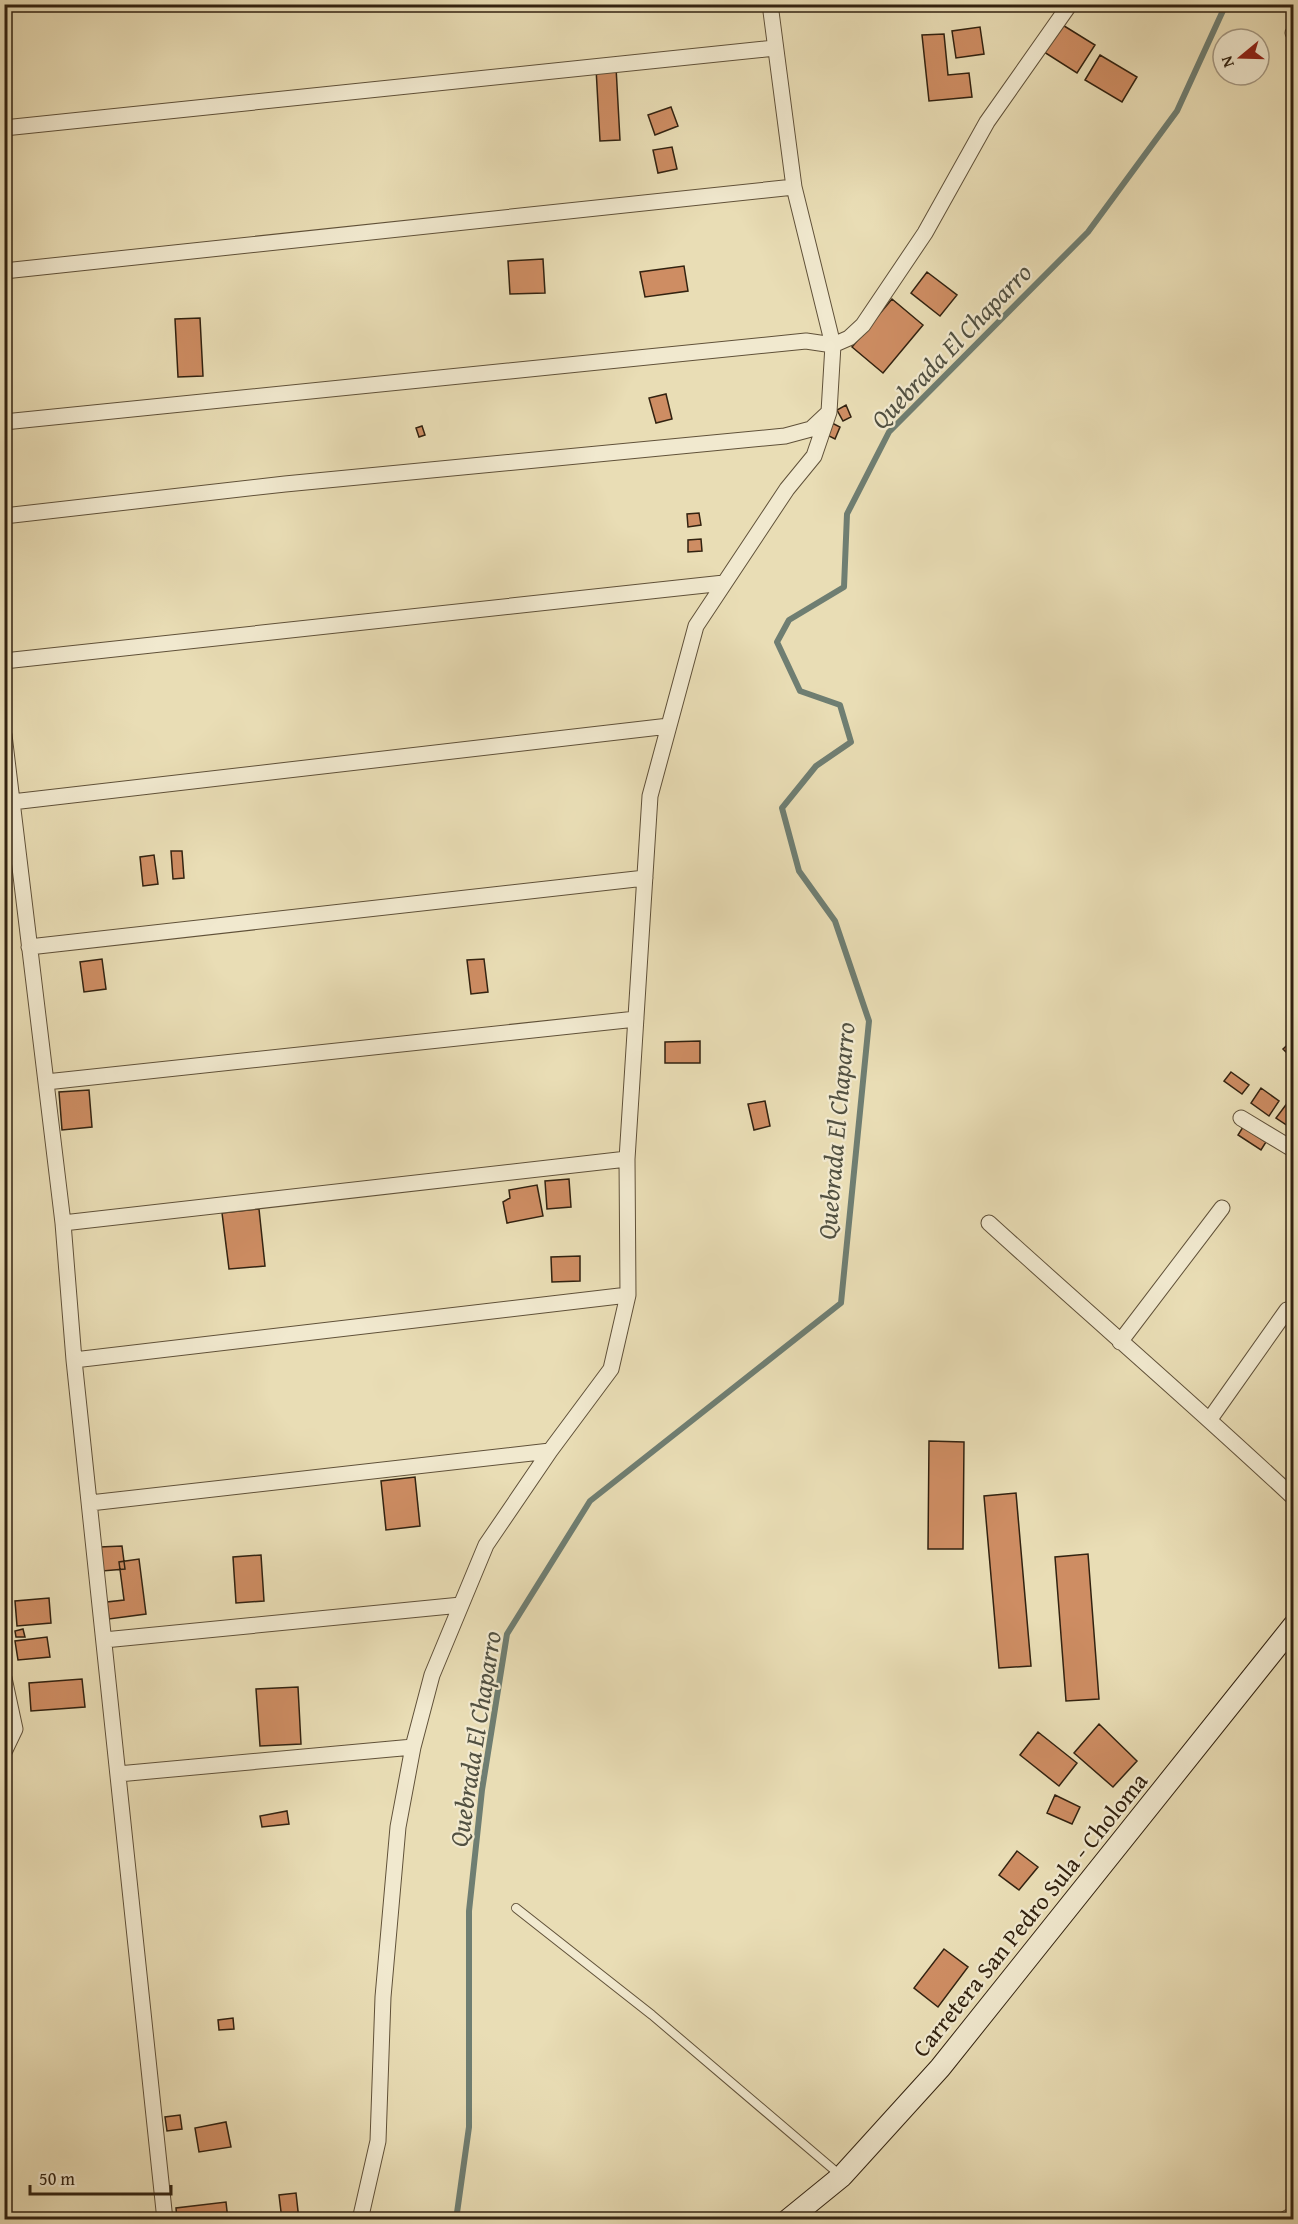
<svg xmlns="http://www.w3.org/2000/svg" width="1298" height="2224" viewBox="0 0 1298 2224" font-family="'Gentium Book Plus',serif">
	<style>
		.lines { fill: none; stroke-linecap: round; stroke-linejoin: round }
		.stream { stroke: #6f7e72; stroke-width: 6 }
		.building { fill: #ce8d63; stroke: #322210; stroke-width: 1.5 }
		.lane-casing { stroke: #605139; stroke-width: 10 }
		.street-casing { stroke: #605139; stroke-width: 17 }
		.secondary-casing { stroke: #322210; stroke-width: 23 }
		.lane { stroke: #f1e9cf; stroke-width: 8 }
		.street { stroke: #f1e9cf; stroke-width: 15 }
		.secondary { stroke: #f1e9cf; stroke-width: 21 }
		.labels { text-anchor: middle; stroke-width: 4.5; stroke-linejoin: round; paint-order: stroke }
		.street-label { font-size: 24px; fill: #322210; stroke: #f1e9cf }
		.water-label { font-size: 26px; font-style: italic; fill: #515041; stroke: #f1e9cf }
	</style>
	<rect width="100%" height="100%" fill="#e9ddb5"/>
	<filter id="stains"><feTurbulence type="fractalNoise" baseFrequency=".00333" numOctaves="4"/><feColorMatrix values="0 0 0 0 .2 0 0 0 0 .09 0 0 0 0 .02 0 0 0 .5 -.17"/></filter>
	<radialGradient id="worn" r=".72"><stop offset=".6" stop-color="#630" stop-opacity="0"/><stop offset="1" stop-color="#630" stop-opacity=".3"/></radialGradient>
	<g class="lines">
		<path class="stream" d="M456,2220L469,2127V1911L482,1790L507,1634L590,1501L841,1303L869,1021L835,921L799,871L782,808L816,766L851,742L840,705L800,691L777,642L789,620L844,587L847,514L889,432L1088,232L1177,111L1226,4"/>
	</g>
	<path class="building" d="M1061,24L1095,45L1077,73L1044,52Z
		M980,27L984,54L956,58L952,31Z
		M944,34L948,75L969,73L972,97L929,101L922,35Z
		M1100,55L1137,77L1122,102L1085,80Z
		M616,67L620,140L600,141L596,68Z
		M671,107L678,126L655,135L648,115Z
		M672,147L677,169L658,173L653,150Z
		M543,259L545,293L510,294L508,261Z
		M684,266L688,291L645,297L640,272Z
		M927,272L957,295L940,316L911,293Z
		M892,299L923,325L883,373L852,347Z
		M200,318L203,376L178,377L175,319Z
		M666,394L672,419L656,423L649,398Z
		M846,405L851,417L843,421L837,410Z
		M832,423L840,427L835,439L827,435Z
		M422,426L425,435L419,437L416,428Z
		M699,513L701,525L688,527L687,514Z
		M701,539L702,551L688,552V540Z
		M171,851H182L184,878L173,879Z
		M154,855L158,884L143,886L140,857Z
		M102,959L106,989L84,992L80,962Z
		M484,959L488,992L471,994L467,960Z
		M1294,1039V1060L1283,1049Z
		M700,1041V1063H665V1042Z
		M1231,1072L1249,1085L1242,1094L1224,1081Z
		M1261,1088L1279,1101L1269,1116L1251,1103Z
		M89,1090L92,1127L62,1130L59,1092Z
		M1294,1094V1124L1291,1128L1276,1118Z
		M765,1101L770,1126L754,1130L748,1104Z
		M1243,1127L1266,1142L1261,1150L1238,1135Z
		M569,1179L571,1207L547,1209L545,1181Z
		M537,1185L543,1216L507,1223L503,1202L510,1198L509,1190Z
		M259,1209L265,1266L229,1269L222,1213Z
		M580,1256V1281L552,1282L551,1257Z
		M929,1441L964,1442L963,1549H928Z
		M415,1477L420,1526L386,1530L381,1481Z
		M1016,1493L1031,1666L999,1668L984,1496Z
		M122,1546L125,1569L102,1571L100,1547Z
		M1088,1554L1099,1699L1066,1701L1055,1557Z
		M261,1555L264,1601L236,1603L233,1557Z
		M139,1559L146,1614L109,1619L107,1602L124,1600L119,1562Z
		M49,1598L51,1623L17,1626L15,1601Z
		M23,1629L25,1637H16L15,1631Z
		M47,1637L50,1657L18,1660L15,1641Z
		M82,1679L85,1707L31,1711L29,1683Z
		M298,1687L301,1744L260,1746L256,1689Z
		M1099,1724L1137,1761L1113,1787L1074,1753Z
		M1038,1732L1077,1763L1059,1786L1020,1755Z
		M1055,1795L1080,1807L1072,1824L1047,1813Z
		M287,1811L289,1824L262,1827L260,1816Z
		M1017,1851L1038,1867L1019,1890L999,1875Z
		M944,1949L968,1967L938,2007L914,1988Z
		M233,2018L234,2029L219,2030L218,2020Z
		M180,2115L182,2129L167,2131L165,2117Z
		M226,2122L231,2147L199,2152L195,2128Z
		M296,2193L299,2220H282L279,2195Z
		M226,2202L228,2220H177L176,2208Z"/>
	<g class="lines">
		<g class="lane-casing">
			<path id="lane" d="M516,1908L652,2015L840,2175
				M1277,2220L1294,2210"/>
		</g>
		<g class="street-casing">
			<path id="street" d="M1293,33H1294
				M4,128L775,48
				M4,271L794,187
				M4,422L806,341L833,345L794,187L770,4
				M4,516L285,484L785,436L811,429L827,414
				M4,661L724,583
				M4,735L63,1223L74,1360L165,2220
				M12,802L669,726
				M29,947L645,878
				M46,1082L636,1019
				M1241,1118L1294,1150
				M63,1223L627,1159
				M989,1223C1090,1315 1194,1404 1294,1498
				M1120,1342L1222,1208
				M74,1360L628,1295
				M1210,1419L1287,1310
				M90,1503L550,1451
				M104,1640L461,1605
				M4,1678L15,1729L4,1752
				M118,1774L413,1747
				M360,2220L378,2141L383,1997L398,1827L413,1747L432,1675L486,1545L550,1451L611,1369L628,1295L627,1159L650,796L696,626L787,489L814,456L829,412L833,345L849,338L863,325L925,233L987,122L1070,4"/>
		</g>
		<g class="secondary-casing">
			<path id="secondary" d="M788,2220L842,2176L940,2068L1294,1625"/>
		</g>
		<use href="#lane" class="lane"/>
		<use href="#street" class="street"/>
		<use href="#secondary" class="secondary"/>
	</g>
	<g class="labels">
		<g class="street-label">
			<text transform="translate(1030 1915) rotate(-51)" y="8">Carretera San Pedro Sula - Choloma</text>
		</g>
		<g class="water-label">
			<text transform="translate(951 346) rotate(-46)" y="9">Quebrada El Chaparro</text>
			<text transform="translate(836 1131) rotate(-85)" y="9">Quebrada El Chaparro</text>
			<text transform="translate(475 1739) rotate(-81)" y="9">Quebrada El Chaparro</text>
		</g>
	</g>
	<rect width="1298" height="2224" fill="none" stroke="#e9ddb5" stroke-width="24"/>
	<rect x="6" y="6" width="1286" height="2212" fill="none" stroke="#322210" stroke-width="3"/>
	<rect x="12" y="12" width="1274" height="2200" fill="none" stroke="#322210" stroke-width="1.5"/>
	<g transform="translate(1241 57) rotate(251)"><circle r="28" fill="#f1e9cf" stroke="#a59983" stroke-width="1.5"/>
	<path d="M0-4.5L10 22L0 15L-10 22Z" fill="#8f2418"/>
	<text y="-9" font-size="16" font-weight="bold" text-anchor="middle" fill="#322210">N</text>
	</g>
	<path d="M30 2185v9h141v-9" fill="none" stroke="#322210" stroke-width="3"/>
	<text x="39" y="2185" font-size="18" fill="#322210" stroke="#f1e9cf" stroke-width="4.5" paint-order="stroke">50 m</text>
	<rect width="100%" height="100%" filter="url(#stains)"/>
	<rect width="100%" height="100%" fill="url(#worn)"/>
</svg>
